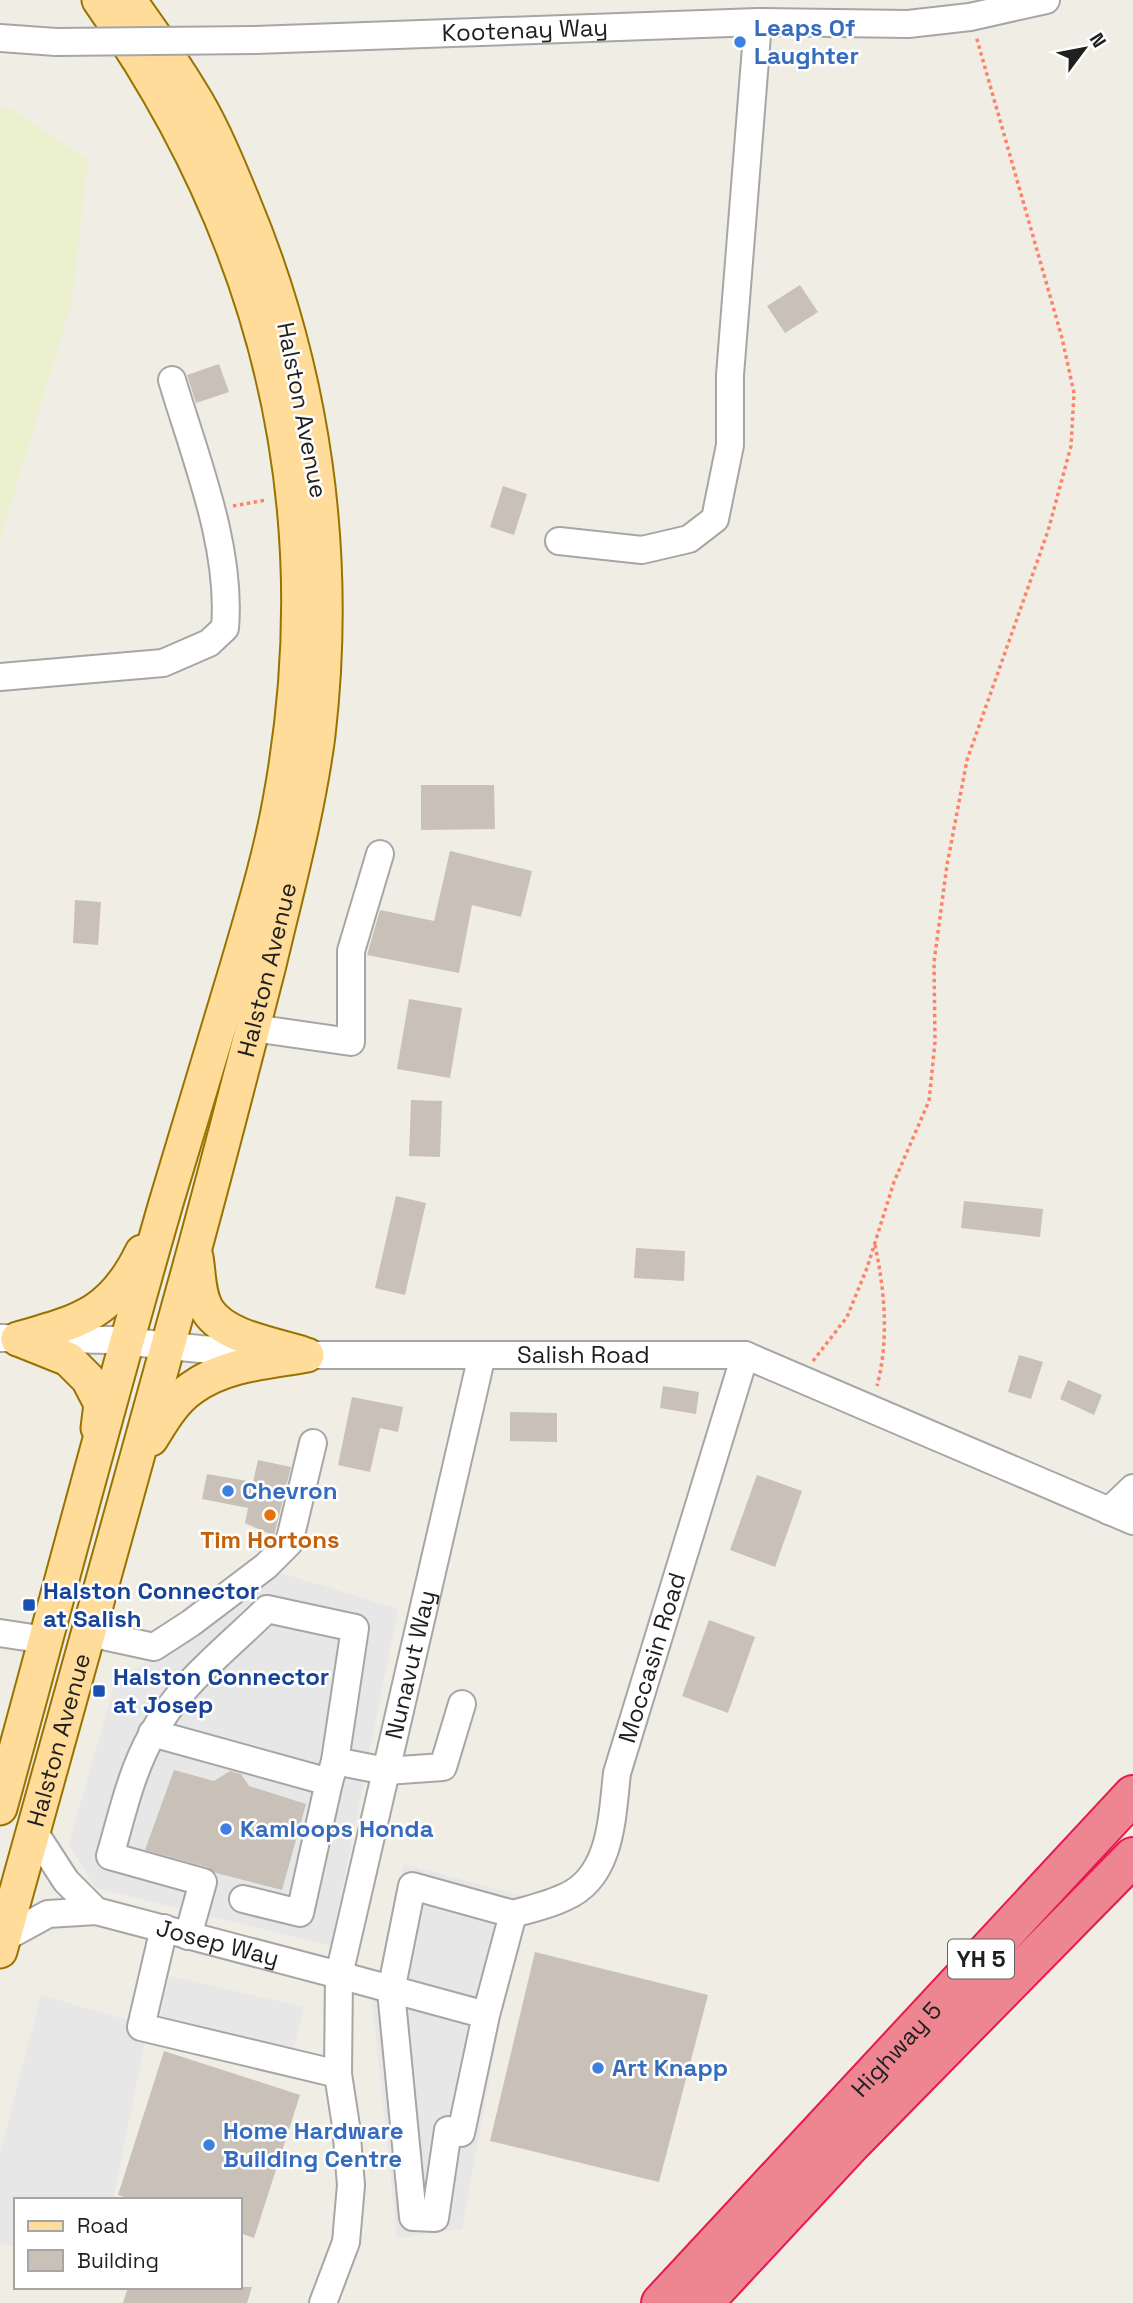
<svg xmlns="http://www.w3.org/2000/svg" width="1133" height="2303" viewBox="0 0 1133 2303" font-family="'Space Grotesk',sans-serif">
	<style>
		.farmland { fill: #ebf0ce }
		.parking { fill: #e7e7e7 }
		.building { fill: #c9c0b7 }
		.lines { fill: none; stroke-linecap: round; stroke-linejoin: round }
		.minor-casing { stroke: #a6a6a6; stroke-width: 30 }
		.major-casing { stroke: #997300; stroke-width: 37 }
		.highway-casing { stroke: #e9174e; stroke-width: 42 }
		.path { stroke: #ff8266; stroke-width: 3.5; stroke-dasharray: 3.5 3.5; stroke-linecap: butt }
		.minor { stroke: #fff; stroke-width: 26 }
		.major { stroke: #ffdc9a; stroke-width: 33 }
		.highway { stroke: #ee8691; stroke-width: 38 }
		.minor-bridge-casing { stroke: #a6a6a6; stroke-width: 30; stroke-linecap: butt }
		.minor-bridge { stroke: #fff; stroke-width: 26 }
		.shop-dot { fill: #3f7fe0; stroke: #fff; stroke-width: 2.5 }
		.food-dot { fill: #e8710a; stroke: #fff; stroke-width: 2.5 }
		.transit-dot { fill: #1a4fb4; stroke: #fff; stroke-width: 2.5 }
		.labels { text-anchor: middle; stroke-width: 5; stroke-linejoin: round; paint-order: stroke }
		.shield { fill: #fff; stroke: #626262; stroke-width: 2 }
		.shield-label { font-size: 23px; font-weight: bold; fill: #1f1f1f }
		.shop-label { font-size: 24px; font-weight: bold; fill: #366cbe; stroke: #fff; text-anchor: start }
		.street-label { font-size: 24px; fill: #1f1f1f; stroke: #fff }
		.food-label { font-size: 24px; font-weight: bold; fill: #c56008; stroke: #fff }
		.transit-label { font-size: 24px; font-weight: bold; fill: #164399; stroke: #fff; text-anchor: start }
	</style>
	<rect width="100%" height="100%" fill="#f0ede4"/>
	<path class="farmland" d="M0,107L11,109L88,160L72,301L0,539Z"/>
	<path class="parking" d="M279,1572L398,1609L331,1946L95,1888L69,1844L115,1682Z
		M404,1864L523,1896L462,2229L397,2238L372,2001Z
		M169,1976L304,2007L293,2052L159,2021Z
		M41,1995L148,2026L113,2200H16V2247L0,2244V2154Z"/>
	<path class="building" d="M800,285L818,312L785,333L767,306Z
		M219,364L229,392L196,403L187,375Z
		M503,486L527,494L514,535L490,527Z
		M421,785H494L495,829L421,830Z
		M450,851L532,871L521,917L472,905L459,973L367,955L380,910L434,921Z
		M75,900L101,902L98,945L73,943Z
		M409,999L462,1008L450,1078L397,1069Z
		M411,1100L442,1101L440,1157L409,1156Z
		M396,1196L426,1203L405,1295L375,1288Z
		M964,1201L1043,1209L1040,1237L961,1228Z
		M636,1248L685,1251L684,1281L634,1278Z
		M1019,1355L1043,1362L1031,1399L1008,1392Z
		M1068,1380L1102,1395L1094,1415L1060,1399Z
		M663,1386L699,1392L696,1414L660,1408Z
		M352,1397L403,1407L398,1432L380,1428L370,1472L338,1465Z
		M510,1412L557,1413V1442L510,1441Z
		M258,1460L291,1467L274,1536L245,1523L248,1508L202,1499L207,1474L253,1482Z
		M757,1475L802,1491L775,1567L730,1550Z
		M709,1620L755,1637L728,1713L682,1696Z
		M174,1770L214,1781L230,1771L241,1774L249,1786L306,1804L282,1890L216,1873L207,1867L145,1850Z
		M535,1952L708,1995L659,2182L490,2141Z
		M164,2051L300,2095L254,2238L240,2233V2200H135L118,2195Z
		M128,2287H252L247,2303H123Z"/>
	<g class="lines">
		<g class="minor-casing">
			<g id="minor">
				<path d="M0,38L56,42"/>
				<path id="s1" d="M255,40L758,22L908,24L970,17L1046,0"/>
				<path d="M559,541L642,550L689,539L715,519L730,445V375L758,22"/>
				<path d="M0,677L163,663L209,643L225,628C232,547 195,457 172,380"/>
				<path d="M253,1028L351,1042V951L380,854"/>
				<path id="s2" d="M0,1338L112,1340L200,1349L307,1355H745L1133,1521"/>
				<path d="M1109,1511L1133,1488"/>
				<path d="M0,1633L46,1640"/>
				<path d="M89,1633L154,1647L191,1623L266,1566L289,1543L313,1443"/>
				<path d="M152,1733L329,1782L335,1761L386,1771L443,1767L462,1704"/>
				<path d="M33,1830L66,1881L96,1911"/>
				<path d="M243,1899L300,1913L329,1782"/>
				<path id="s3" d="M513,1914C530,1909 549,1905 565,1897C612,1877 612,1816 617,1773L745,1355"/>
				<path d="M164,1928L141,2027L338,2074"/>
				<path d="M188,1936L203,1882L110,1856C122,1815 131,1772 152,1735C178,1685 228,1648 267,1609L355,1628L335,1761"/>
				<path id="s4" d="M4,1938L48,1914L96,1911L339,1975L482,1355"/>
				<path d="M323,2303L346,2242L351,2185L346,2126L338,2074L339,1975L486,2015L513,1914L412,1886L391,1991L413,2217L435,2218L448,2130L461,2133L486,2015"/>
			</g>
		</g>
		<g class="major-casing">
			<g id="major">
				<path d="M196,1257C199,1274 198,1296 208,1311C225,1337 272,1344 301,1353"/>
				<path d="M18,1339C80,1321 112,1314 142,1252"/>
				<path d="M18,1339L68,1359L88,1379L101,1404L98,1428"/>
				<path d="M151,1439C162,1421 174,1400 192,1388C225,1364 268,1362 307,1355"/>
				<path d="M0,1808C55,1607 108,1404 166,1203C189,1124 214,1046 237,967C253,912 270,857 280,801C334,509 270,242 99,0"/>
				<path id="s5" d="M0,1951C62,1731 122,1511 183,1291C213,1183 241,1074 269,965C287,889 308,812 318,735C339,554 314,372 244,204C230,170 216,135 197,102C176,67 153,33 129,0"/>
			</g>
		</g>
		<g class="highway-casing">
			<g id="highway">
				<path id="s6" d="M661,2303L1133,1795"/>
				<path d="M703,2303L851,2144L1133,1857"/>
			</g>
		</g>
		<path class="path" d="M233,506L266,500
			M875,1245C885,1292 889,1340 877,1386
			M813,1361L847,1317L867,1268L894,1182L929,1101L935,1042L934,962L947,865L967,760L1048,531L1071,446L1074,393L1062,338L976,36"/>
		<use href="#minor" class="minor"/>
		<use href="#major" class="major"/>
		<use href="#highway" class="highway"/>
		<g class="minor-bridge-casing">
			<path id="minor-bridge" d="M56,42L255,40"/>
		</g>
		<use href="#minor-bridge" class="minor-bridge"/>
	</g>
	<g class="shop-dot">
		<circle cx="740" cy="42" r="7"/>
		<circle cx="228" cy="1491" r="7"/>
		<circle cx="226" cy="1829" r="7"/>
		<circle cx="598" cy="2068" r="7"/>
		<circle cx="209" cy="2145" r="7"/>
	</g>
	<circle class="food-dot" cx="270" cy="1515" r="7"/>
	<g class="transit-dot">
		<rect x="22" y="1598" width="14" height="14" rx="3.5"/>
		<rect x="92" y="1684" width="14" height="14" rx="3.5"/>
	</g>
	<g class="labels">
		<rect class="shield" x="948" y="1939.5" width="66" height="39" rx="5"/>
		<g class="shield-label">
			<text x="981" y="1967">YH 5</text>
		</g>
		<g class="shop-label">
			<text x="754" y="36">Leaps Of<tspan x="754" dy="28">Laughter</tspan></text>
			<text x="242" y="1499">Chevron</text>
			<text x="240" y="1837">Kamloops Honda</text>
			<text x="612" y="2076">Art Knapp</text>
			<text x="223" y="2139">Home Hardware<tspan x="223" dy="28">Building Centre</tspan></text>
		</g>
		<g class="street-label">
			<text dy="8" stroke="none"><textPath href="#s1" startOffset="270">Kootenay Way</textPath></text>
			<text transform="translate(302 410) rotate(79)" y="8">Halston Avenue</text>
			<text dy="8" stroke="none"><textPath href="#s5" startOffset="1017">Halston Avenue</textPath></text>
			<text dy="8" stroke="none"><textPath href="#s2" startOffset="584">Salish Road</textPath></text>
			<text dy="8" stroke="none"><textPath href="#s3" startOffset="317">Moccasin Road</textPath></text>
			<text dy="8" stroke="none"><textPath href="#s4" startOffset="668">Nunavut Way</textPath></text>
			<text dy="8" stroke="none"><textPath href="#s5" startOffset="219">Halston Avenue</textPath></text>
			<text dy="8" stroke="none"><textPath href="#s4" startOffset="224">Josep Way</textPath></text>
			<text dy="8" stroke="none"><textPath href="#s6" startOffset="346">Highway 5</textPath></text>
		</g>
		<g class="food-label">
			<text x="270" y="1548">Tim Hortons</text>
		</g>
		<g class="transit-label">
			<text x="43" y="1599">Halston Connector<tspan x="43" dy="28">at Salish</tspan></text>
			<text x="113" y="1685">Halston Connector<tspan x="113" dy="28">at Josep</tspan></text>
		</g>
	</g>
	<rect x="14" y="2198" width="228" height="91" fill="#ffffff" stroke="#a5a5a5" stroke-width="2"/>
	<rect x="28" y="2221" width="35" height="10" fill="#ffdc9a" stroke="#a5a5a5" stroke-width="2"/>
	<text x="77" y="2233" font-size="21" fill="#1f1f1f">Road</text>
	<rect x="28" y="2250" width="35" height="21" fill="#c9c0b7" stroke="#a5a5a5" stroke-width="2"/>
	<text x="77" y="2268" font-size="21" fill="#1f1f1f">Building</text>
	<g transform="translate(1084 49) rotate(58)" stroke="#ffffff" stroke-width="5" paint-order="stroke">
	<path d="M0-5L12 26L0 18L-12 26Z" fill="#1f1f1f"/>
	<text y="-10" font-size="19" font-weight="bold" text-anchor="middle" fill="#1f1f1f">N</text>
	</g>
</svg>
